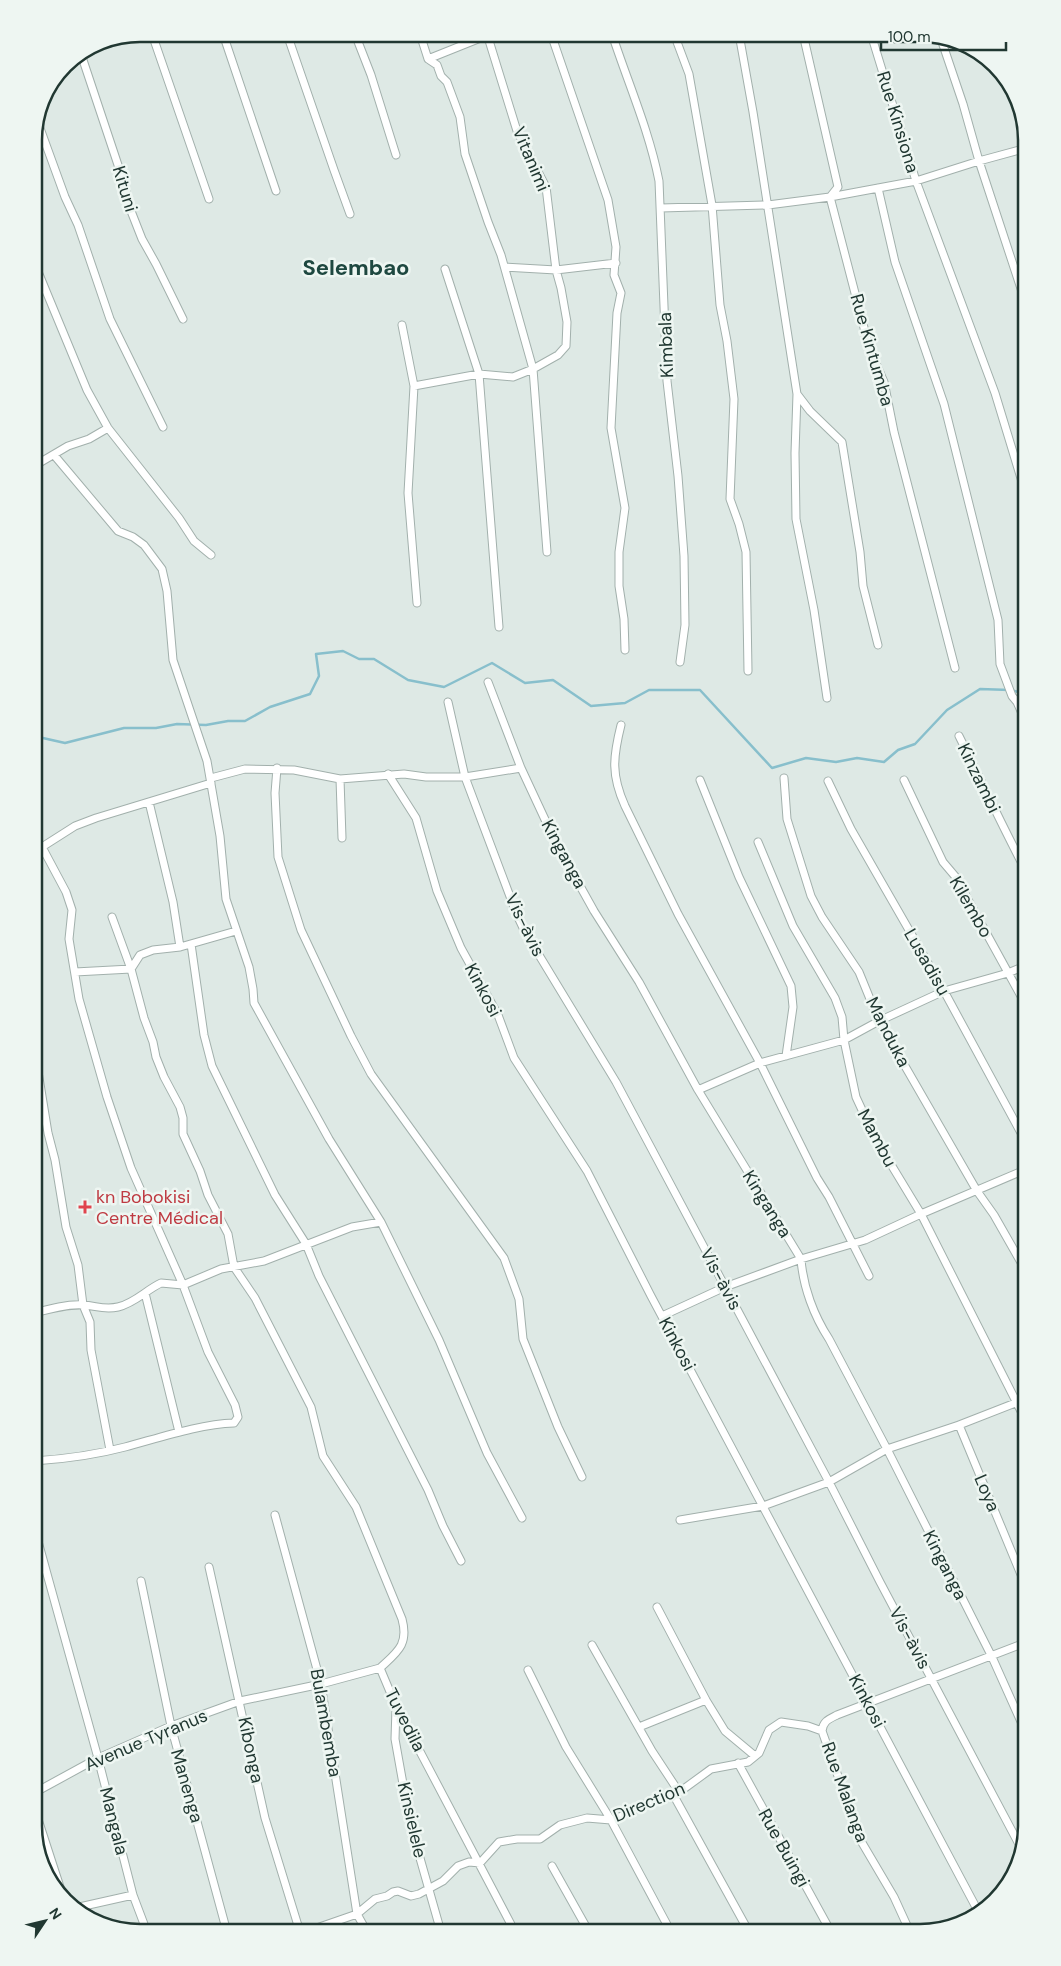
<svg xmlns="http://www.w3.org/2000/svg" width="1061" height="1966" viewBox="0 0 1061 1966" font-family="'DM Sans',sans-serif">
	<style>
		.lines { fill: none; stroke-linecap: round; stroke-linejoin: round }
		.stream { stroke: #88bfcc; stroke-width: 2.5 }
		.street-casing { stroke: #a2b0ac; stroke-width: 9 }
		.street { stroke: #fff; stroke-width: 7 }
		.health-dot { fill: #e0444e; stroke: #eef6f2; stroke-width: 2 }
		.labels { text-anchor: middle; stroke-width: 5; stroke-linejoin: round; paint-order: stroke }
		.street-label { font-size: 18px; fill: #213832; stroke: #eef6f2 }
		.health-label { font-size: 18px; fill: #be3a42; stroke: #eef6f2; text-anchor: start }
		.district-label { font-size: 22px; font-weight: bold; fill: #1e4840; stroke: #eef6f2 }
		.rim { fill: none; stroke: #213832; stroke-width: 2.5 }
	</style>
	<rect width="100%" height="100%" fill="#dee9e5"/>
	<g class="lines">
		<path class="stream" d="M34,736L65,743L124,728H156L177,724L206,725L228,721H245L270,707L310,694L319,676L316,654L343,651L359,659H374L408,680L444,687L492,663L525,683L553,680L591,706L625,703L649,690H700L772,768L806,758L836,762L857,758L884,762L898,750L915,744L947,710L980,689L1010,690L1027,694"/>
		<g class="street-casing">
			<path id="street" d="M152,34L209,199
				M223,34L276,191
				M287,34L334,170L350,214
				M355,34L371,75L396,155
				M420,34L428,59L437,65L441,76L447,82L460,117L465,154L488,222L501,255L533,369L547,552
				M551,34L608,200L616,247L614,275L621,293L617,313L611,428L625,508L619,552V586L624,619L625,650
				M612,34C628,83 649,130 659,181L667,381L678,476L684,556L685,625L680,662
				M674,34L689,74L712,205L720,305L727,341L734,399L730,499L739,524L746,552L748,671
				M739,34L753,112L797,394L810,411L842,442L860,552L863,586L878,645
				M803,34L838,187L830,197L869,347L884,382L894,432L955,668
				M871,34L916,181L995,393L1027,498
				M941,39L963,104L979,161L1027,307
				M81,54L123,180L131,211L142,239L156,264L183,319
				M428,59L488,35
				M37,120L65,197L78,225L110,319L163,427
				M878,188L895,262L944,404L998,620L1000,664L1012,696L1017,702L1027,725
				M661,208L768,205L830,197L916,181L979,161L1027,148
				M34,262L87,390L108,428L179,518L194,541L211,555
				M505,267L556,270L616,263
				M445,269L479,374L499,627
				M402,325L414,386L408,493L417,603
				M414,386L479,374L513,377L533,369L558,355L566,346L567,322L561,288L556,270L546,187L517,131L487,34
				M797,394L795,453L796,519L814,610L827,698
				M34,466L68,446L89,439L108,428
				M488,682L521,768L555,841L594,911L639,982L698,1090L801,1259C803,1287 814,1316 829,1339L887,1449L992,1657L1027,1735
				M448,702L465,777L517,915L525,932L616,1082L829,1482L880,1582L1021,1848
				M621,725C613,757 611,775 625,806L678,914L760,1063L817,1178L829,1197L869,1276
				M959,736C982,782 1003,828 1027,873
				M277,768L275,793L278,857L301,930L351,1036L371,1074L504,1258L519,1299L523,1339L558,1427L582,1477
				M388,774L416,818L437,891L461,948L498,1015L514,1058L587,1171L651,1296L978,1911
				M211,778L245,769L294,770L340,779L404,774L426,777H465L521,768
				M784,778L787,819L811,896L822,917L859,972L879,1021L977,1191L994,1215L1027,1273
				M340,779L342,838
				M700,780L739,877L791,986L793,1007L786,1056
				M904,780L943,862L960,882L967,898L1027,1007
				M828,781L851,829L944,991L1027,1144
				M149,802L173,902L180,947
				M758,842L793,926L835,998L842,1017L844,1040L856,1097L875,1138L921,1214L1027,1423
				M34,849L42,847L75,826L96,818L211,783
				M112,917L131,969L144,1018L153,1042L156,1057L164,1077L180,1107L183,1118V1134L200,1171L208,1195L228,1234L234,1267L255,1298L311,1407L323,1456L356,1507L402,1619C409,1645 397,1652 380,1668L396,1706L515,1932
				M191,944L204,1035L212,1066L275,1195L306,1244L319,1276L428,1490L443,1526L461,1561
				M75,972L131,969L140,955L153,950L180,947L236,931
				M34,1047L48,1133L55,1160L66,1227L78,1265L83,1305L90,1322L91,1350L110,1450
				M698,1090L760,1063L844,1040L879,1021L944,991L1008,973L1027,965
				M381,1222L439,1340L487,1453L522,1518
				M145,1293L179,1432
				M34,1313C49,1309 67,1304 83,1305C97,1306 104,1310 118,1307C135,1303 146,1290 161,1283L183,1285L221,1269L264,1261L352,1227L381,1222L329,1139L254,1003L253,989L249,967L226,899L220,836L207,761L173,660L167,591L162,569L144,545L133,537L118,531L54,455
				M662,1316L725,1287L801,1259L865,1240L921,1214L1027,1169
				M959,1425L1027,1589
				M34,1461C65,1459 95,1455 125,1447C159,1438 200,1424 234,1423L238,1417L235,1405L208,1352L183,1285L131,1168L107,1097L79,999L69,939L72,910L66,892L42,847
				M275,1515L321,1684L357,1914L367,1932
				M680,1520L763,1506L829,1482L887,1449L959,1425L1018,1402L1027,1396
				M34,1527L98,1758L133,1895L147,1932
				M209,1567L265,1818L300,1932
				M141,1581L171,1726L227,1932
				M592,1645L652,1751L679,1792
				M528,1670L566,1747L611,1820L671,1932
				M706,1700L725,1731L755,1756
				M396,1708L395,1739L410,1823L441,1932
				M639,1727L706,1700L657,1607
				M738,1763L831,1932
				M34,1793L98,1758L171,1726L240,1701L321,1684L380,1668
				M674,1796L749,1932
				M34,1807L61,1890
				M552,1866L589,1932
				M75,1908L133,1895
				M305,1932L357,1914L375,1899L387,1896L393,1892L398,1891L411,1896L419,1894L443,1881L458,1866L469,1862L480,1863L499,1842L517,1839H540L560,1825L587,1818L611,1820L622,1816L657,1798L674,1796L711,1769L748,1762L759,1753L769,1730L781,1722L808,1726L822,1731
				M910,1932L894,1897L861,1841L822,1731C823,1721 829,1719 837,1715L1027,1642"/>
		</g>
		<use href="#street" class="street"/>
	</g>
	<path class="health-dot" d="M82.5 1199.5h5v5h5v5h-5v5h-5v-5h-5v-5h5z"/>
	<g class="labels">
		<g class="street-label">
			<text transform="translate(898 122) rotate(73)" y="6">Rue Kinsiona</text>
			<text transform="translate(531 159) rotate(67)" y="6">Vitanimi</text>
			<text transform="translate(125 189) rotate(73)" y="6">Kituni</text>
			<text transform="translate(666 345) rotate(-92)" y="6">Kimbala</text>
			<text transform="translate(872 350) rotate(74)" y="6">Rue Kintumba</text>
			<text transform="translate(979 778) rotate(64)" y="6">Kinzambi</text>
			<text transform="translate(564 854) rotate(62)" y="6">Kinganga</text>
			<text transform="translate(971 907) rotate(60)" y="6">Kilembo</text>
			<text transform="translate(525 925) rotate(64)" y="6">Vis-àvis</text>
			<text transform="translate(927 962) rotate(60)" y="6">Lusadisu</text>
			<text transform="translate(483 990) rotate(62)" y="6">Kinkosi</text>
			<text transform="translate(888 1032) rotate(63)" y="6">Manduka</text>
			<text transform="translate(877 1138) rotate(62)" y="6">Mambu</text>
			<text transform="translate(767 1204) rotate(58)" y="6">Kinganga</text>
			<text transform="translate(721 1279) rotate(62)" y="6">Vis-àvis</text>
			<text transform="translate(677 1344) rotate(62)" y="6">Kinkosi</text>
			<text transform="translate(987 1493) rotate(67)" y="6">Loya</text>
			<text transform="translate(945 1565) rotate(63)" y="6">Kinganga</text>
			<text transform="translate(910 1638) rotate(62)" y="6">Vis-àvis</text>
			<text transform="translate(867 1701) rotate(62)" y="6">Kinkosi</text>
			<text transform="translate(405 1720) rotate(63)" y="6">Tuvedila</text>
			<text transform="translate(326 1723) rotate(80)" y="6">Bulambemba</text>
			<text transform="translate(146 1740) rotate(-23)" y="6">Avenue Tyranus</text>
			<text transform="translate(251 1750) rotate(78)" y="6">Kibonga</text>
			<text transform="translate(187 1786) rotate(74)" y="6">Manenga</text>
			<text transform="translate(845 1792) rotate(70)" y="6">Rue Malanga</text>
			<text transform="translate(649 1802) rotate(-23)" y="6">Direction</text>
			<text transform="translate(412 1820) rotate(77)" y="6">Kinsielele</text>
			<text transform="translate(114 1821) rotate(76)" y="6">Mangala</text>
			<text transform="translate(784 1848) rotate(61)" y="6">Rue Buingi</text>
		</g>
		<g class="health-label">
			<text x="96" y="1203">kn Bobokisi<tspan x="96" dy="21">Centre Médical</tspan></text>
		</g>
		<g class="district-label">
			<text x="356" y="275">Selembao</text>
		</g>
	</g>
	<path d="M0 0H1061V1966H0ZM140 42H920A98 98 0 0 1 1018 140V1826A98 98 0 0 1 920 1924H140A98 98 0 0 1 42 1826V140A98 98 0 0 1 140 42Z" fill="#eef6f2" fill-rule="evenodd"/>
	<path class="rim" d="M140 42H920A98 98 0 0 1 1018 140V1826A98 98 0 0 1 920 1924H140A98 98 0 0 1 42 1826V140A98 98 0 0 1 140 42Z"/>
	<g transform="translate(45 1921) rotate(55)" stroke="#eef6f2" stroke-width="4" paint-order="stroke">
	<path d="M0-4L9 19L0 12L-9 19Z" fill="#213832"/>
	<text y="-8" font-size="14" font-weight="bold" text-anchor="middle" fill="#213832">N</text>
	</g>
	<path d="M881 42v8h125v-8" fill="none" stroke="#213832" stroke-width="2.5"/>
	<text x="888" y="42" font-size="15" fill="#213832" stroke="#eef6f2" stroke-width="4" paint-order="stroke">100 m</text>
</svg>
